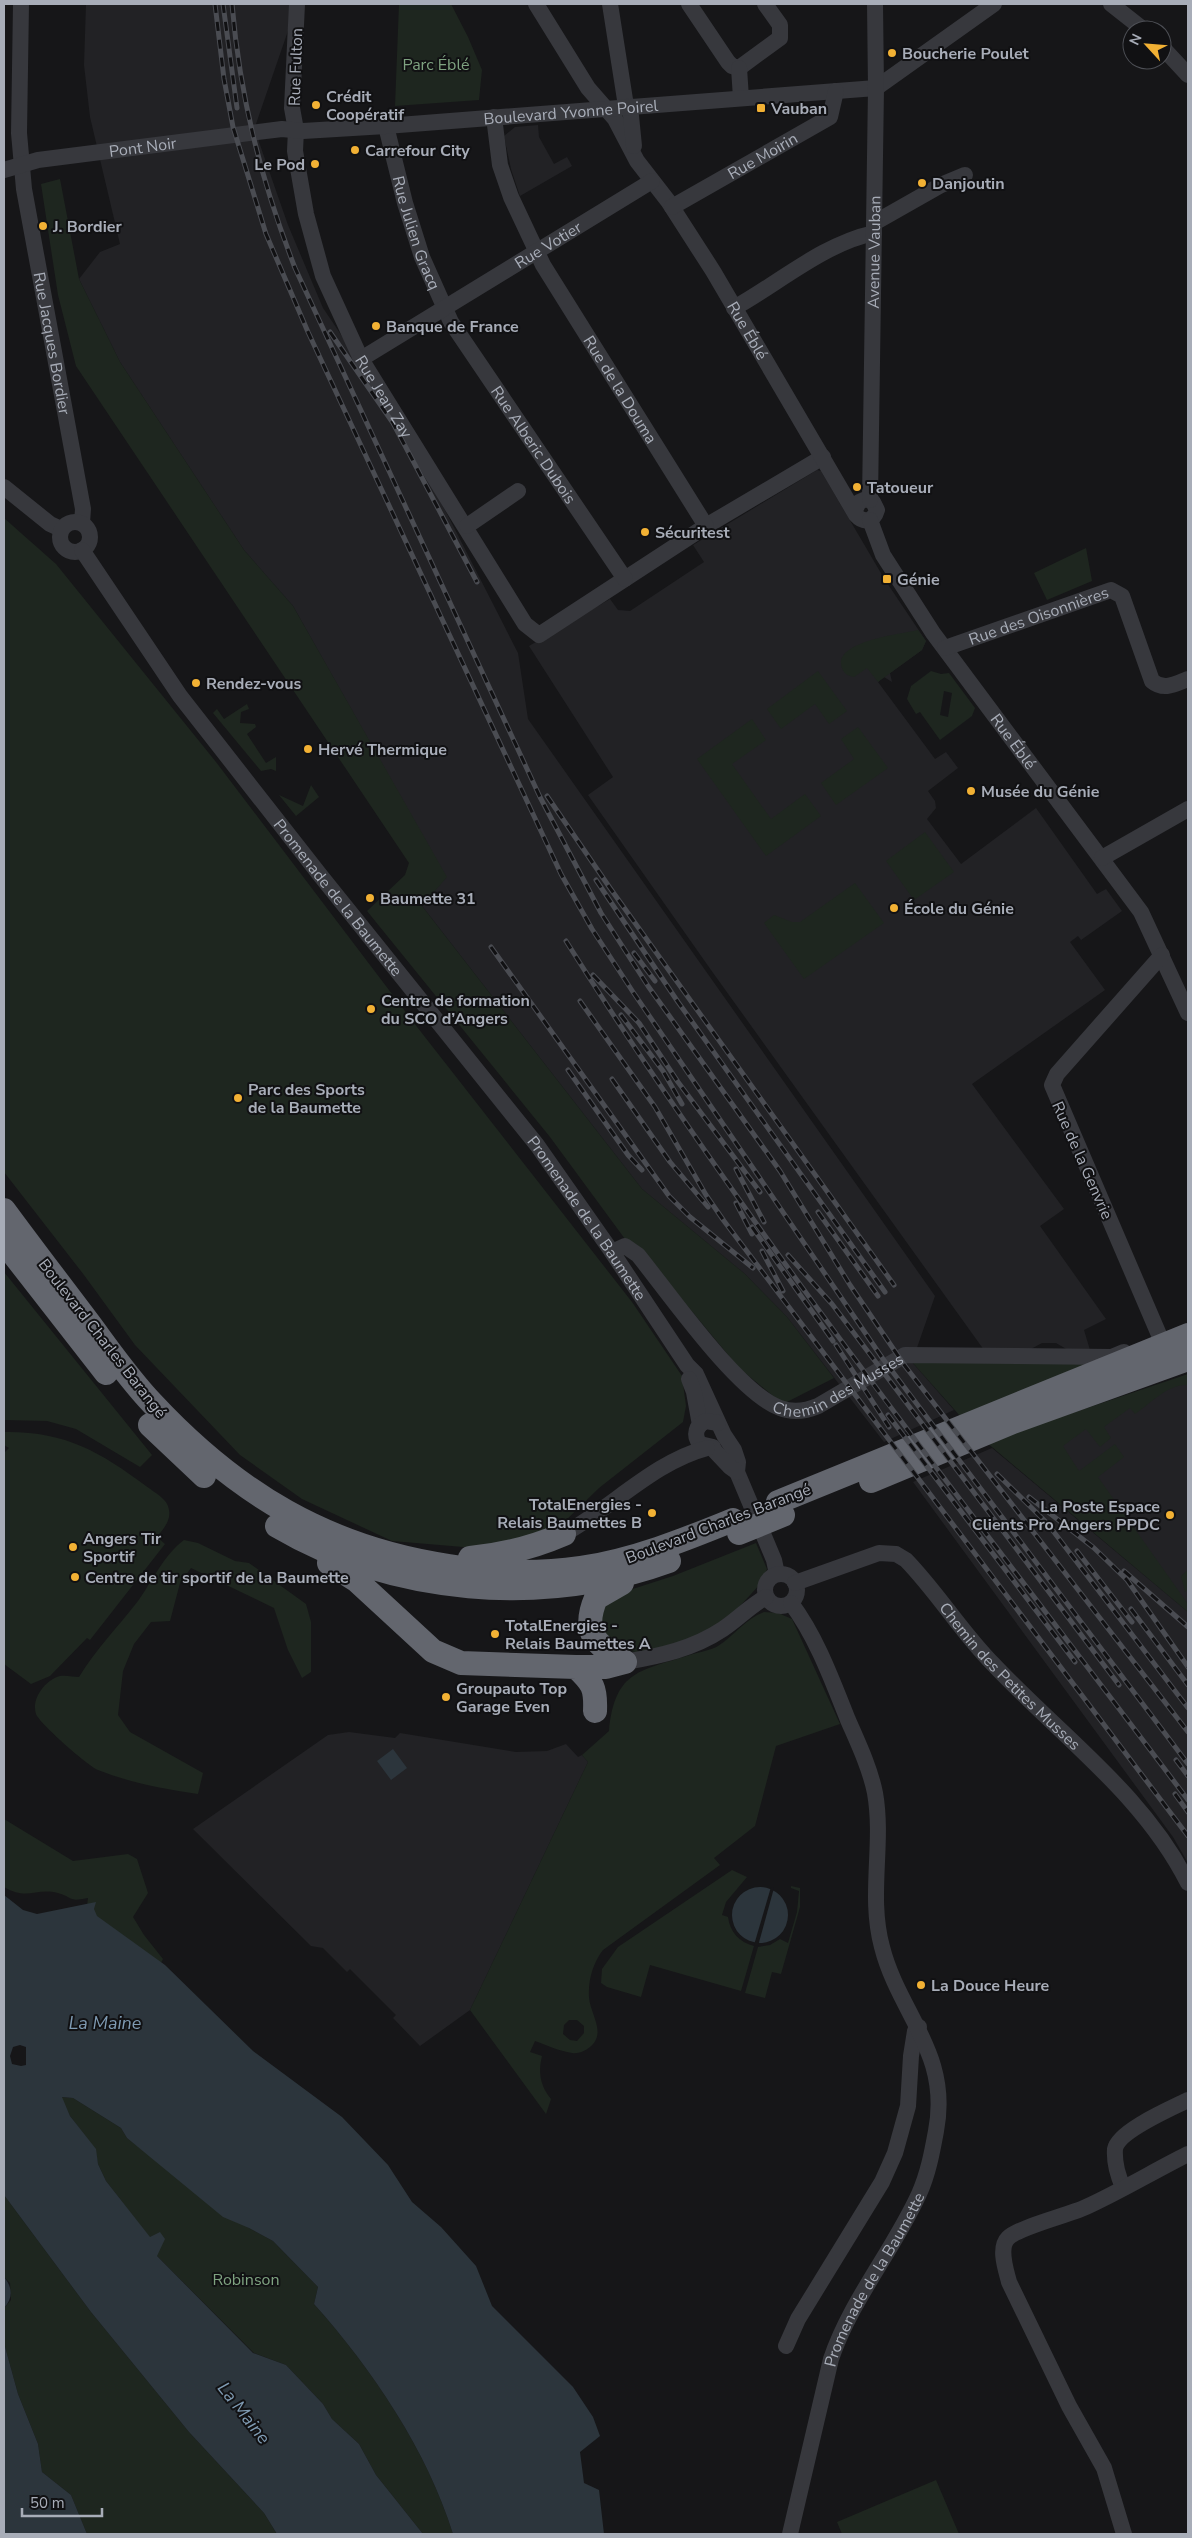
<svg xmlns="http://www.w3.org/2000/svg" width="1192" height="2538" viewBox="0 0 1192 2538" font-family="'Nunito Sans',sans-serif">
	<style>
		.built { fill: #222225 }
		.green { fill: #1e261f; fill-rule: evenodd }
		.water { fill: #2c353c; fill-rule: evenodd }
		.pier { fill: #161618 }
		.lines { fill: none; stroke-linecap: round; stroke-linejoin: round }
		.minor { stroke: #37383d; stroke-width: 16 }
		.highway { stroke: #63666e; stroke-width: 24 }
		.rail-casing { stroke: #4a4c52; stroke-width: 5 }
		.rail { stroke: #111113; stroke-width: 3; stroke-dasharray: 9; stroke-linecap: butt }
		.highway-bridge { stroke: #63666e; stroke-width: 24 }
		.poi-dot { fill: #f2b134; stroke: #111113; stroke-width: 2 }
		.labels { text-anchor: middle; stroke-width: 4; stroke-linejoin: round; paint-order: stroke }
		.poi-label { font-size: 16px; font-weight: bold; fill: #a8adb8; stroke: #111113; text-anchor: start }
		.park-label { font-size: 16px; fill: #7fa381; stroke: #111113 }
		.street-label { font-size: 16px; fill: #a8adb8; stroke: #111113 }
		.water-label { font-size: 18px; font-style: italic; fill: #7f9bb3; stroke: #111113 }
	</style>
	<rect width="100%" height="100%" fill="#161618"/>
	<path class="built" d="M86,4H292L291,22L256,124L259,142L288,225L323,308L358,360L445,510L518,653L528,719L935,1296L912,1362L954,1410L884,1442L787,1317L745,1274L642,1189L422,906L446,877L293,606L244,550L120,362L79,279L100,252L120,244L90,117L84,65Z
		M538,125L539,137L554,164L567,157L572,166L520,196L511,169L504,136L515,127Z
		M817,470L821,471L885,580L926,641L922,650L890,673L892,682L884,677L878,682L935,759L946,752L958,768L928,791L935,801L936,808L927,819L961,864L1036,808L1097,894L1106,889L1122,911L1081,940L1078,936L1070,942L1105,990L972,1084L1064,1209L1040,1226L1106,1319L1084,1330L1090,1350H1068L1056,1343H1042L1029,1350H984L711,970L588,795L613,777L529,646L610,599L618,610L630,611L704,562L693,545Z
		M1188,1376V1608L1022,1445Z
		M992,1448L1188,1612V1863L1173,1837L913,1482Z
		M349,1732L395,1738L400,1733L516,1752L547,1751L566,1744L578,1757L582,1755L588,1762L470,2010L420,2046L393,2018L396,2015L350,1969L347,1972L323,1948L311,1946L193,1829L328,1735Z"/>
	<path class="green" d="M399,4H451L468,37L482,70L479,100L395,106Z
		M60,179L79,279L120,362L244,550L293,606L447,877L422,906L642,1189L745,1274L787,1317L834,1378L783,1404L739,1368L636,1244L625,1239L550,1137L367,911L405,875L409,863L76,366L58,295L41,184Z
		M4,518L56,564L216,762L414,1023L632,1302L682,1376L686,1406L683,1422L599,1488L562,1524L487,1549L392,1541L302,1499L240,1455L135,1345L84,1275L4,1172Z
		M1086,548L1092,581L1047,600L1034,573Z
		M918,630L926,641L922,650L878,682L867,668L854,677C848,676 844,674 842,668C832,641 902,634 918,630Z
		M818,671L847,711L829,724L815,704L781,729L767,709Z
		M931,671L941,674L949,673L975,708L972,716L940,740L920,712L916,714L907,699L911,686ZM944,691L952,693L948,717L940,715Z
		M247,704L249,709L241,712L240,723L255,724L256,727L247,734L266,763L276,757V771L271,769L261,771L213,713L217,709L224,719Z
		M752,719L766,740L732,764L771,819L805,794L821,816L766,856L697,759Z
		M858,727L888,768L836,805L821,783L854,759L841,739Z
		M311,785L319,797L296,816L279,795L303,806Z
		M925,832L954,872L914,900L886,861Z
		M855,883L884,923L804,979L764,923L774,915L792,922H800Z
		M4,1272L152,1455L140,1467L76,1429L47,1421L4,1420Z
		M912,1362H1090L961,1417Z
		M1188,1374V1385C1168,1384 1151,1403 1135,1414L1130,1408L1104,1427L1111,1438L1100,1447L1086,1429L1063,1446L1079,1471L1115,1444L1124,1457L1098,1477L1188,1604V1612L986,1442Z
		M4,1432C64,1431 99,1451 146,1486C155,1493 168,1499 169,1510C171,1521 163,1529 157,1537L165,1544L90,1640L87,1638L50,1676L31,1684L4,1664V1453L9,1448L4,1445Z
		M184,1540L198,1543L235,1561L249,1563L306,1604L311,1622V1672L302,1678L288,1650L274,1608L191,1568L180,1583L170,1621L151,1622L134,1644L123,1671L118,1715L130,1732L203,1773L198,1794C164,1789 131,1783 98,1770C88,1766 39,1723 36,1714C31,1699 45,1680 60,1676C66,1675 74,1677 79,1677C96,1649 118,1627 138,1601C153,1580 163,1556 184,1540Z
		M756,1543L767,1569L762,1582L730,1617L708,1633L641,1654L615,1646L598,1631L597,1612L611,1596L673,1576Z
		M1188,1570V1589L1185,1592L1181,1576Z
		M764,1612L778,1613L792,1619L840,1724L776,1746L755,1826L714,1858L720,1865L603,1950C593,1963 588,1980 589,1997C590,2014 607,2033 590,2047C585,2051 578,2054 572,2053C559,2051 546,2045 535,2041L530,2052L542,2056C538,2072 540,2086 551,2099L546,2114L470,2010L588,1762L582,1755L609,1731C615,1669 641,1671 693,1654C700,1652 711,1650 718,1646C735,1635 745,1619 764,1612ZM569,2020H577L584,2026V2033L577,2041L570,2040L563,2034L564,2025Z
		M4,1819L73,1861L128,1854L137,1859L148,1893L133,1917L144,1935L163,1959L152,1980L86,1914L88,1898C67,1902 75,1898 58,1893C36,1887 28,1901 4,1887Z
		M732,1870L747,1877L726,1902L722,1915L728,1917C730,1932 739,1942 754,1946L741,1991L650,1965L641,1997L607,1987L601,1983L602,1969L618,1947Z
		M791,1886L800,1888V1907L781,1974L772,1972L765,1998L745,1993L758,1947L770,1945L780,1939L788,1943L797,1912L799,1891L791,1888Z
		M61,2097L73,2098L121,2128L127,2138L141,2149L249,2228L273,2241L318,2287L314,2304C372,2369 427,2450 453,2534H423L376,2475L359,2444L332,2419L323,2404L286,2365L254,2353L157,2256L150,2238L106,2181L98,2164L95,2149L70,2116Z
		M4,2195L91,2312L189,2432L264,2513L277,2534H87L71,2495L42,2472L38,2444L18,2394L4,2343V2308L11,2300L10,2283L4,2277Z
		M936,2480L959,2534H842L837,2522Z"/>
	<path class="water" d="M393,1749L407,1768L391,1780L377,1761Z
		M732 1915a28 28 0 1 1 56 0a28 28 0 1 1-56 0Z
		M4,1895L23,1910L37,1914L96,1902L94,1909L97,1916L165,1965L253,2051L342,2117L388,2165L412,2202L441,2227L476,2266L492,2306L573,2387L593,2417L600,2436L580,2452L584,2483L599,2490L604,2534H453C427,2450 372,2369 314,2304L318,2287L273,2241L249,2228L223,2217L127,2138L121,2128L73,2098L62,2097L70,2116L96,2149L98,2164L106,2181L150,2237L160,2232L165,2239L157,2256L253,2353L286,2365L323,2404L332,2419L359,2444L376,2475L423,2534H277L264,2513L189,2432L91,2312L4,2195ZM20,2045L26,2047V2065L21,2066L12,2064L10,2056L13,2047Z
		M4,2277C13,2288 13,2298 4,2308Z
		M4,2343L18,2394L38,2444L42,2472L71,2495L87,2534H4Z"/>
	<path class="pier" d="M771,1887L774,1888L758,1946L754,1945Z"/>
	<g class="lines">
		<g class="minor">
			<path id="s1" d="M21,4L19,133L24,189L83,509L82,523"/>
			<path id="s2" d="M297,4L292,108L296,130L295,151L306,214L323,276L361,359L525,624L539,635L706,526L823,457"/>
			<path id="s3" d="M536,4L588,88L615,119L637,161L668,201L713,271L856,515C864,524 874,521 877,510L873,502L866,499L859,502L855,510"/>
			<path d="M610,4L626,106"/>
			<path d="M689,4L728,62L732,66L739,68L780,38V25L765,4"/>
			<path d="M1111,4L1144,30"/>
			<path d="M1162,47L1188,75"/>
			<path d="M739,68L741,98"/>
			<path d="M876,88L994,4"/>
			<path d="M630,106L634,146"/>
			<path id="s4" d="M494,117L500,165L511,197L543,265L706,526"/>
			<path id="s5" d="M386,126L405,203L422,257L451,322L625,579"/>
			<path id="s6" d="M4,170L38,160L282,129L303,131L386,126L876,88"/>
			<path id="s7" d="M672,207L830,117L836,91"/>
			<path d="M874,223L941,185L965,175"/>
			<path d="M734,308C779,283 823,244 874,233"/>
			<path id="s8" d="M361,359L652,181"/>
			<path d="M4,487L50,524L61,529"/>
			<path id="s9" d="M870,500L876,88L875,4"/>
			<path id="s10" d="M870,520L883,555L933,633L1141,912L1188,1013"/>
			<circle cx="75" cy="537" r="15"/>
			<path d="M467,526L518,491"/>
			<path id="s11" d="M82,550L180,696L320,875L537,1145L612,1252L687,1365L696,1374L724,1435L734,1450L738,1462L737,1472L774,1560L777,1574"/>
			<path id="s12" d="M945,648L1111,590L1122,596L1152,681C1164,691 1175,684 1188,679"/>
			<path d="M1102,858L1188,809"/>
			<path id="s13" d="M612,1252L625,1246L638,1255C668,1292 738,1393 780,1408C793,1413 806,1411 818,1406L905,1355L1112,1357L1124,1352"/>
			<path d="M1160,1337L1052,1085L1057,1074L1162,955"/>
			<path d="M689,1379L694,1392L700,1425"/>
			<path d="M713,1447L700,1444C693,1435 696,1425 706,1421L718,1423"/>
			<path d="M712,1448L730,1467L737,1472"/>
			<path d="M564,1534C613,1507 654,1462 707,1448"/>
			<circle cx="781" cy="1590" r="16"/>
			<path id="s14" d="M795,1583L879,1553L896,1554L906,1560C938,1593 962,1633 994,1665C1061,1736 1144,1795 1188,1883"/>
			<path d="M625,1662C660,1656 693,1649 723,1629C738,1619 750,1606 766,1597"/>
			<path d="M1123,2187C1118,2176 1114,2163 1115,2149C1118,2131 1172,2108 1188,2100"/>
			<path d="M786,2346L798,2319L882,2182L895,2153L908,2106L911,2056L915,2031L919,2027"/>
			<path id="s15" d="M790,2534L831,2359C851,2300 893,2251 919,2194C928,2174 932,2153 936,2131C951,2053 899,2014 882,1947C868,1896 884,1844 875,1793C870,1768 858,1743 848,1720C832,1680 817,1638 791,1603"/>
			<path d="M1124,2534L1104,2468L1069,2406L1009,2282C1006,2270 998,2248 1008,2238C1019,2227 1069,2215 1086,2207C1121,2191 1154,2171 1188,2154"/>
		</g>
		<path class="highway" d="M4,1210C32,1248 61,1286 89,1323C109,1350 129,1379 152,1403C236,1493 327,1548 449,1566C492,1573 538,1574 581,1568C634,1560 684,1540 733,1520
			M4,1242L106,1373
			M150,1425L204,1476
			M871,1481L1013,1422L1188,1359
			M778,1502L1188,1335
			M277,1526C393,1594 542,1607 669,1561
			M470,1558C503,1555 534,1547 564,1534
			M329,1563L356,1580L433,1651L461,1663L576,1667H606L625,1662
			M622,1583L596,1598C581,1633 596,1645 625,1662
			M576,1667C593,1683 596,1688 595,1711"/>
		<g class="rail-casing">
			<path id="rail" d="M215,4L224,79L233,127L266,234L308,332L561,874L592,929L633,992L883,1359L1188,1764
				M223,4L237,108
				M232,4C240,98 261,180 295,268L540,797L601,913L648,986L780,1171L850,1285L905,1366L1188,1732
				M330,332L393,423L477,582
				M547,796L610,888L894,1285
				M596,880L678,1002L885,1292
				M566,941C753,1239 977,1519 1188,1800
				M491,947L669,1196L690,1217L753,1268
				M634,953L655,981
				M593,975L639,1023L678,1082L760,1192
				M580,1001L655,1107L706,1195L724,1221L1188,1836
				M621,1015L663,1071L682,1104
				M568,1070L628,1155L642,1170
				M612,1079L670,1162L708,1207
				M736,1169L764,1222
				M736,1203L752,1234
				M818,1212L878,1296
				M752,1227L833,1341
				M762,1251L783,1291
				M788,1255L832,1304L1119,1685
				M836,1345L889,1427
				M888,1415L1075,1662
				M997,1474L1047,1523L1188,1708
				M1029,1497L1094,1548L1127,1580L1188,1667
				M1077,1551L1132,1622
				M1124,1571L1188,1627
				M1131,1609L1188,1685
				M1176,1760L1188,1776
				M1175,1794L1188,1812"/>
		</g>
		<use href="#rail" class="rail"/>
		<path class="highway-bridge" d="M739,1533L783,1515"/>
	</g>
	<g class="poi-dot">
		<circle cx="892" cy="53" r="5"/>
		<circle cx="316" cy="105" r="5"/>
		<rect x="756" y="103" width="10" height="10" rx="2.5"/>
		<circle cx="355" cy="150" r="5"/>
		<circle cx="315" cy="164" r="5"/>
		<circle cx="922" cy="183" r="5"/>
		<circle cx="43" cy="226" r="5"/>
		<circle cx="376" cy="326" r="5"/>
		<circle cx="857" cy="487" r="5"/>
		<circle cx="645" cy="532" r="5"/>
		<rect x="882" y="574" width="10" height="10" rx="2.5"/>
		<circle cx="196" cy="683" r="5"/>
		<circle cx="308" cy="749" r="5"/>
		<circle cx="971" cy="791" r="5"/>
		<circle cx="370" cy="898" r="5"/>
		<circle cx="894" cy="908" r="5"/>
		<circle cx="371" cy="1009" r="5"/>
		<circle cx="238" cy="1098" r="5"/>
		<circle cx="652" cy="1513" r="5"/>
		<circle cx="1170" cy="1515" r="5"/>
		<circle cx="73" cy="1547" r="5"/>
		<circle cx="75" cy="1577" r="5"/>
		<circle cx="495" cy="1634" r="5"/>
		<circle cx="446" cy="1697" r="5"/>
		<circle cx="921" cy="1985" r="5"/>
	</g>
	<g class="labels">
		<g class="poi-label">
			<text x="902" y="59">Boucherie Poulet</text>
			<text x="326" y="102">Crédit<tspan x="326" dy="18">Coopératif</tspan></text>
			<text x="771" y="114">Vauban</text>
			<text x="365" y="156">Carrefour City</text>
			<text x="305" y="170" text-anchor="end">Le Pod</text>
			<text x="932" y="189">Danjoutin</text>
			<text x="53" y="232">J. Bordier</text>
			<text x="386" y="332">Banque de France</text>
			<text x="867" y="493">Tatoueur</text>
			<text x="655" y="538">Sécuritest</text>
			<text x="897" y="585">Génie</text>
			<text x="206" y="689">Rendez-vous</text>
			<text x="318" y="755">Hervé Thermique</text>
			<text x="981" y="797">Musée du Génie</text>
			<text x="380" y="904">Baumette 31</text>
			<text x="904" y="914">École du Génie</text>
			<text x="381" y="1006">Centre de formation<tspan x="381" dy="18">du SCO d’Angers</tspan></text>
			<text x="248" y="1095">Parc des Sports<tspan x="248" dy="18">de la Baumette</tspan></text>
			<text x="642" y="1510" text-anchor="end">TotalEnergies -<tspan x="642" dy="18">Relais Baumettes B</tspan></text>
			<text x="1160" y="1512" text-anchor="end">La Poste Espace<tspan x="1160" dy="18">Clients Pro Angers PPDC</tspan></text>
			<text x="83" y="1544">Angers Tir<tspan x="83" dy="18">Sportif</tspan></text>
			<text x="85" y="1583">Centre de tir sportif de la Baumette</text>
			<text x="505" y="1631">TotalEnergies -<tspan x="505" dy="18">Relais Baumettes A</tspan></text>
			<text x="456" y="1694">Groupauto Top<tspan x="456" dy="18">Garage Even</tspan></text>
			<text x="931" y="1991">La Douce Heure</text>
		</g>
		<g class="park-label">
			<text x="436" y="70">Parc Éblé</text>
			<text x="246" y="2285">Robinson</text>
		</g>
		<g class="street-label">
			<text transform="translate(295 67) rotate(-88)" y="6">Rue Fulton</text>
			<text dy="6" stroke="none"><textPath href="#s6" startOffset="571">Boulevard Yvonne Poirel</textPath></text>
			<text dy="6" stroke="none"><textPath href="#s6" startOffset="141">Pont Noir</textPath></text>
			<text dy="6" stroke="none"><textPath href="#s7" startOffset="104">Rue Moirin</textPath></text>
			<text dy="6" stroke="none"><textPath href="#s5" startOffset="111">Rue Julien Gracq</textPath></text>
			<text dy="6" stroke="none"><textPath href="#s8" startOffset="219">Rue Votier</textPath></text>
			<text dy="6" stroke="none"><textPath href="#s9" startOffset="248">Avenue Vauban</textPath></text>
			<text dy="6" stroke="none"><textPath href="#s3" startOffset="390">Rue Éblé</textPath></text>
			<text dy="6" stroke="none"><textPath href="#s1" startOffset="342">Rue Jacques Bordier</textPath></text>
			<text dy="6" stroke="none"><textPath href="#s4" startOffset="304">Rue de la Douma</textPath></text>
			<text dy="6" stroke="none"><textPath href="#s2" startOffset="411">Rue Jean Zay</textPath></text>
			<text dy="6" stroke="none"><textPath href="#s5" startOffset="355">Rue Alberic Dubois</textPath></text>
			<text dy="6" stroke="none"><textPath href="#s12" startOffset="99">Rue des Oisonnières</textPath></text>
			<text dy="6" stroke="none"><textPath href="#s10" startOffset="265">Rue Éblé</textPath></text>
			<text dy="6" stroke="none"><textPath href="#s11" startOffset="432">Promenade de la Baumette</textPath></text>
			<text transform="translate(1083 1160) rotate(66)" y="6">Rue de la Genvrie</text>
			<text dy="6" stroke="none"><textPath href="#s11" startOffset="838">Promenade de la Baumette</textPath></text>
			<text transform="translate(103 1338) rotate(52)" y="6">Boulevard Charles Barangé</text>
			<text dy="6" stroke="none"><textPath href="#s13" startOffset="305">Chemin des Musses</textPath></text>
			<text transform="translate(718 1523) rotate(-21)" y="6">Boulevard Charles Barangé</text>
			<text dy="6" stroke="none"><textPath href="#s14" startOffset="274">Chemin des Petites Musses</textPath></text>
			<text dy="6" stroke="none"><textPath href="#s15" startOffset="270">Promenade de la Baumette</textPath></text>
		</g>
		<g class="water-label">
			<text x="105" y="2029">La Maine</text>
			<text transform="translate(244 2413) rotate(52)" y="6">La Maine</text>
		</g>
	</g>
	<rect width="1192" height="2538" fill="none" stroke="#a8adb8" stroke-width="10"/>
	<g transform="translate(1147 45) rotate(296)"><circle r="24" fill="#111113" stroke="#4d4f55"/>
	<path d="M0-4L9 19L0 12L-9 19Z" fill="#f2b134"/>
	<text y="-8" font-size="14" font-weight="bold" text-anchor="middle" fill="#a8adb8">N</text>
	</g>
	<path d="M22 2508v8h80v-8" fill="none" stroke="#a8adb8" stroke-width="2.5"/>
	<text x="30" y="2508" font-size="15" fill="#a8adb8" stroke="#111113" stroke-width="4" paint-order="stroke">50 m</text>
</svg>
